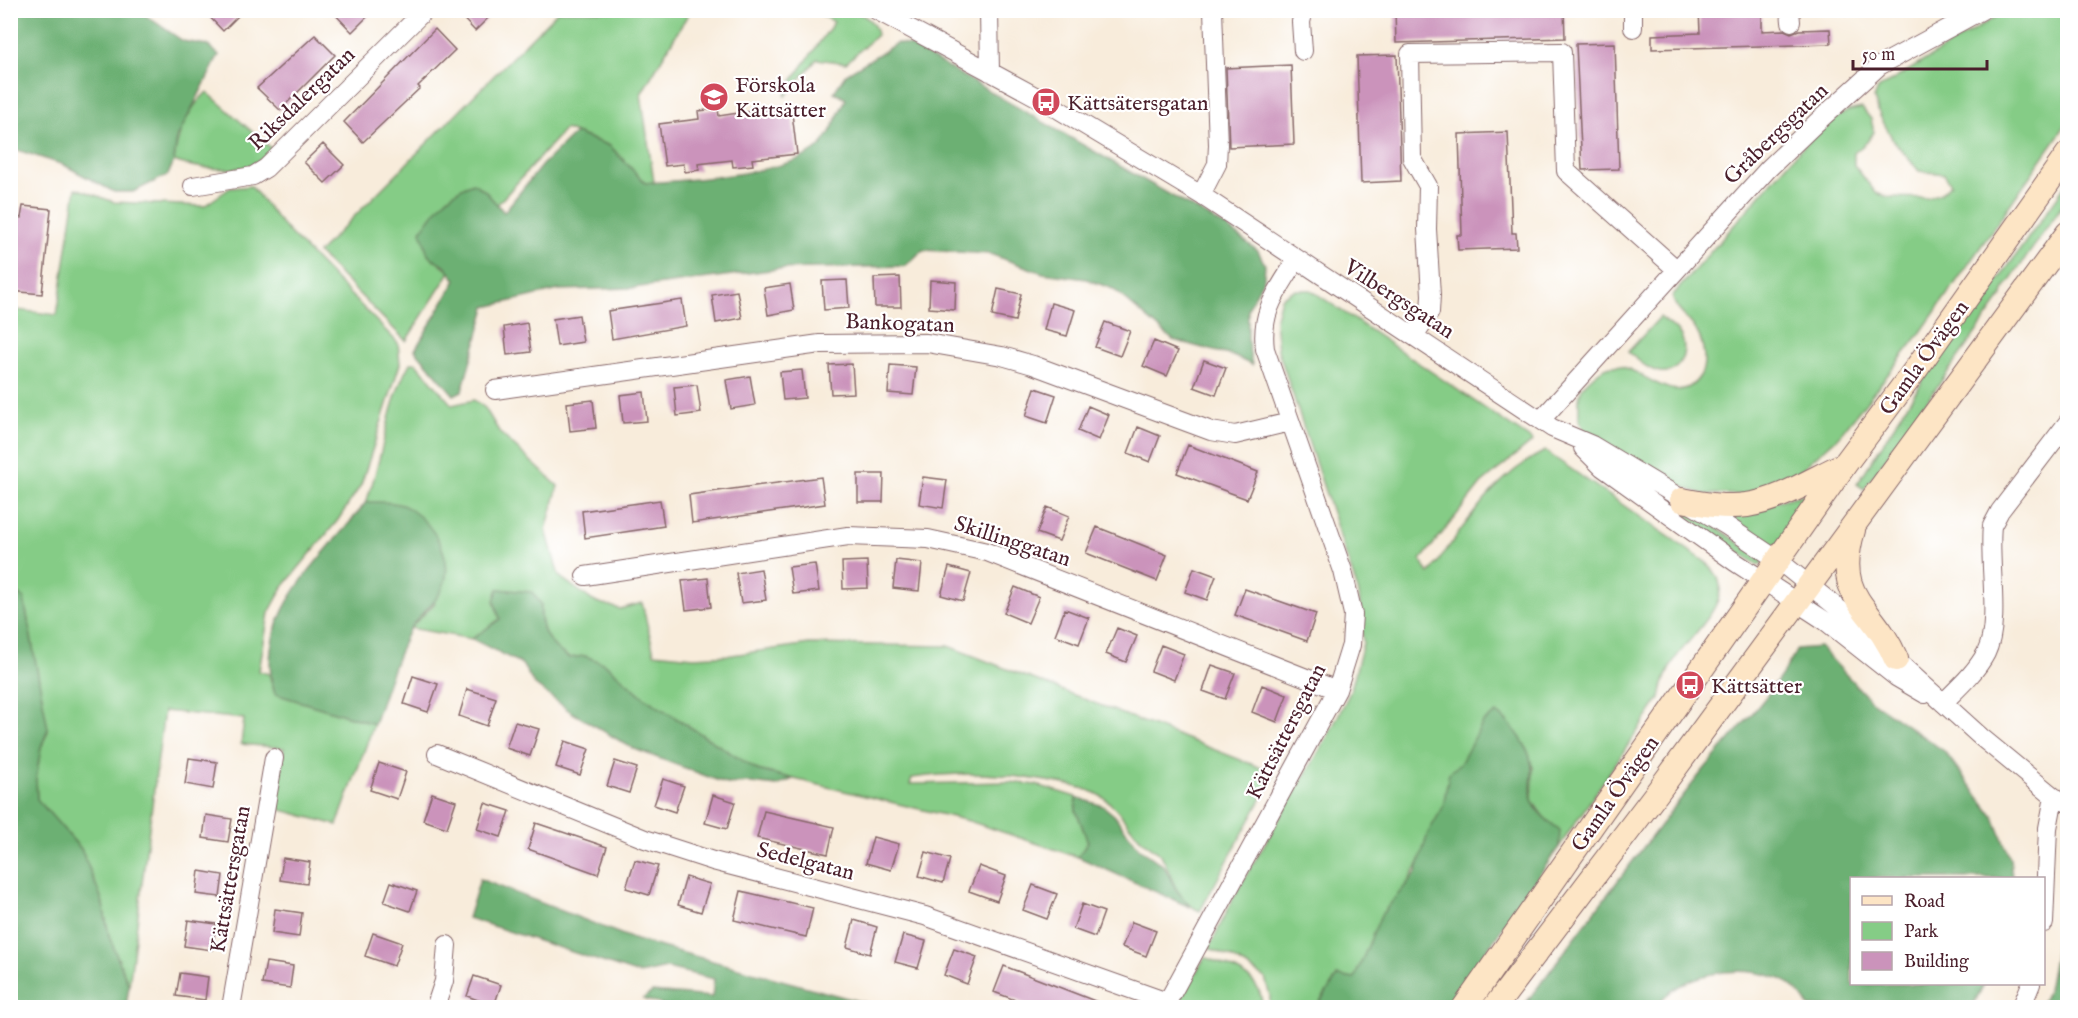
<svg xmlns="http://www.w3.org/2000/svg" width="2078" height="1018" viewBox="0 0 2078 1018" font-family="'IM FELL English',serif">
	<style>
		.green { fill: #85cc86; stroke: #687658; stroke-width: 1.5 }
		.forest { fill: #6cb073; stroke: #5b684f; stroke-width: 1.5 }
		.building { fill: #cb93bb }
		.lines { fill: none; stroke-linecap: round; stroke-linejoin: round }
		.street-casing { stroke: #876769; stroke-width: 20 }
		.secondary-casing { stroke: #876769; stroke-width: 26 }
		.street { stroke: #fff; stroke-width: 18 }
		.secondary { stroke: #fde5c5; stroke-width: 24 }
		.labels { text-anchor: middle; stroke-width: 4.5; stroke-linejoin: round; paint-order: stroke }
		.poi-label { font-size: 22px; fill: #4a1f2b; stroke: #fff; text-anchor: start }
		.street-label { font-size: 22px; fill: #4a1f2b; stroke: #fff }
	</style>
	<rect width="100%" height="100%" fill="#fff"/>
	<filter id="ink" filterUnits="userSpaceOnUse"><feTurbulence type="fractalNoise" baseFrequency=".0167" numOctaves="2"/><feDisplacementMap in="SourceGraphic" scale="12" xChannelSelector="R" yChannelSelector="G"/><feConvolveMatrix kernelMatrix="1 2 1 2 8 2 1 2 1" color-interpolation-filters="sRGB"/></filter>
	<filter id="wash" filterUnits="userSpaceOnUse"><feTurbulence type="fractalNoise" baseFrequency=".008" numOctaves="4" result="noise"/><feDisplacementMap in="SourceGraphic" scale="24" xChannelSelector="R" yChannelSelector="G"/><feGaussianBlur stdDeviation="1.35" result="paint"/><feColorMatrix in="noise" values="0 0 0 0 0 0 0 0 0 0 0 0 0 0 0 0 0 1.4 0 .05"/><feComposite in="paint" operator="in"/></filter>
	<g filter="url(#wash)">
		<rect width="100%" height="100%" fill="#f8ecdb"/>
		<path class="green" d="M558,11H690L641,94L654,182L645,183L610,146L565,129L497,205L484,190L428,255L450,272L406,341L318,253Z
			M815,11C837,10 872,6 877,35L846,63L817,59L785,97L787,88L834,22Z
			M2005,11H2067V123L1919,335L1840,435L1794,476L1756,495L1704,494L1688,489C1662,476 1593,448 1580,423C1578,419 1579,411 1579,405C1578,394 1582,385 1591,378C1599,371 1607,364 1619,366C1643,369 1678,411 1700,376C1707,365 1704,344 1697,332C1690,318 1676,313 1672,296L1797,153L1826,123L1848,111L1862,108L1871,119L1874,132L1867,142L1854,153V165L1876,193L1888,197L1928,198L1941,193L1951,184L1944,174L1919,171L1893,140L1880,116L1874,99L1878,89Z
			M207,92L273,150C267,155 261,161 254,164C237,173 191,168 174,161C177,134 186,111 207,92Z
			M2067,183V199L2005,288L2003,295L1864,489L1857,484L1934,363L1995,285Z
			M251,186L285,228L398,343L400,364L361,485L338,520L283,587L269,613L259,671L269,674L275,694L374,724L337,825L274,808L284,748L241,744L244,719L164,711L129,986L109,936L102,900L81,849L37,800L36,778L41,748L48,731L24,599L11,588L10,309L57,315L76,188L114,202L204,206L230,188Z
			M1294,290H1311L1533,441L1481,484L1421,560L1429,574C1465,527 1489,479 1545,451L1707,563C1714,571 1720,577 1720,588C1722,609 1687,641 1675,659C1668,670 1662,685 1660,698L1559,847V830L1545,819L1532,800L1533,767L1501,716L1354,979L1337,976L1321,1002V1007H1269L1270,996L1265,978L1233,958L1209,948L1237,891L1328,736L1351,690L1363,643L1359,594L1278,350L1275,321L1281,298Z
			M1660,317C1667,323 1676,328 1681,336C1689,351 1680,375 1660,372C1648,370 1638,360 1628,352Z
			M410,363H416L452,405L474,400L485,408L500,433L558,486L546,530L559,576L593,601L620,609L642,603L654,653L694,657L732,655L809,644L948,646L1272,772L1274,776L1200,911C1173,899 1174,878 1162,857C1157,849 1144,844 1138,836C1125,822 1115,803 1097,794C1084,787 1067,785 1053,782C1005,773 960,771 912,778L910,784L1010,782L1037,785L1076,797V810L1088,842L1078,857L969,821L757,770L646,699L605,664L585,656L569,658C547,644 539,630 541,604L510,591L498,589L494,601L500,619L472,639L410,628L435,603L366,502C384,457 386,405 410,363Z
			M1817,491L1775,548L1732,518L1730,513Z
			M1677,511L1699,515L1763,560V563L1758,565Z
			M1205,957C1230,968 1263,975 1262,1007H1175Z"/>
		<path class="forest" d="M11,10L139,11L183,41L207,45L219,55L177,138L174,161L168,175L133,192H114L64,165L11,148Z
			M897,43L911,46L1226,227L1258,251L1265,265L1264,278L1248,309V341L1252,365L1233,356L1173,340L1113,289L1086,279L1043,273L990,254L923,250L905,266L778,269L633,288L559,290L486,307L462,391L454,395L415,350L456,280L445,266L428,255L421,231C435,210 448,192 473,183L484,190L504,212L542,165L575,133L610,146L645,183C688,180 789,174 819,147C831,136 838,113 846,99L834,92L846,74Z
			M366,502C379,502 399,501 410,509C434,525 455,559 443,587C436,605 418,614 409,630C395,659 385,693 374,724L275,694C250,614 324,559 366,502Z
			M11,588L24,599L48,729L41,748L36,778L37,799L81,849L102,900L109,936L129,986L126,1007H11Z
			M498,589L532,592L541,604C539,630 547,644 569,658L585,656L605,664L646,699L757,770L793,779L777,786L750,783L727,784L632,748L571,712L534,684L522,664L472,639L500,619L494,601Z
			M1820,647L1870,700L1944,751L1994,817L2010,858L2012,878H1852V984H1984L1972,1007H1810C1801,995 1791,981 1775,977C1735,964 1682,973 1655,1007H1523C1580,931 1637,854 1697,778C1731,735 1772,698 1797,649Z
			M1497,713C1514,726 1532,748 1532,771C1532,780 1530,791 1532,799C1535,812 1550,823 1560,830L1559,847L1447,1007H1321L1320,1001L1338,976L1354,979L1381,915L1416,873L1428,833L1443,807L1449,773L1460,764L1484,721Z
			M1076,797L1103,806L1114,815L1140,849L1164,866L1176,889L1190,907L1078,857L1088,842L1076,810Z
			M2067,838V1007H2039L2048,990L2054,958Z
			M480,879L636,940L880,1007H670L643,999L652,992L712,997L714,979L667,968L639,974L468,918Z"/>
		<g id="blocks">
			<path class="building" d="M203,10H244L223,31Z
				M331,10H374L352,32Z
				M455,10H496L475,31Z
				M1395,10H1564L1565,38L1396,43Z
				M1699,10H1762V31L1784,30L1791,33L1799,30L1830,29L1831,44L1652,49V35L1700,33Z
				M435,29L455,50L418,86L420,88L363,142L344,122Z
				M315,35L335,55L280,110L257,88Z
				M1615,43L1619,169L1582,170L1576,44Z
				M1397,55L1401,181L1361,183L1357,56Z
				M1291,65L1294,144L1229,147L1226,68Z
				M791,105L797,154L752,159L753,165L733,167L732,160L698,164L699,170L685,172L684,164L665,166L659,124L699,119L698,111L718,109L719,116Z
				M1508,132L1512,233H1516L1517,248L1458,250L1457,235H1462L1459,134Z
				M323,144L344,165L325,183L304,162Z
				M23,206L51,209L42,294L10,291L14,217L21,218Z
				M900,277L901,307H875L874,278Z
				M847,280L849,308L824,310L822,281Z
				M930,280L956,282L955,310L929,308Z
				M790,284L794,310L768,315L764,288Z
				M998,289L1021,294L1015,321L992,316Z
				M737,291L742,318L716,323L712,295Z
				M682,300L686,326L612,339L608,311Z
				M1051,303L1075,310L1067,336L1044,330Z
				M579,315L583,342L557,346L553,319Z
				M1105,322L1130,331L1120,356L1095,347Z
				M527,323L531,352L507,355L504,327Z
				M1154,341L1178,351L1167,376L1143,366Z
				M1204,360L1226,368L1216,395L1194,387Z
				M852,364L854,393L831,394L829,365Z
				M890,365L916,367L913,395L888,393Z
				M802,370L805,398L783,400L780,372Z
				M750,376L755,405L731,409L726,380Z
				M697,385L701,413L677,416L674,387Z
				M1035,388L1056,395L1047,423L1026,416Z
				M644,392L647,421L623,423L620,395Z
				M593,400L596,428L570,431L567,403Z
				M1088,406L1109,415L1099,440L1078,431Z
				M1138,427L1160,436L1150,462L1128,453Z
				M1188,445L1258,472L1247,499L1177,473Z
				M858,474H884L883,502H858Z
				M821,477L825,504L692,523L689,495Z
				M923,477L947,480L943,508L919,504Z
				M660,500L664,526L585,538L582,511Z
				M1047,507L1069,516L1059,541L1037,533Z
				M1097,527L1167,555L1157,581L1086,553Z
				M896,560L922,563L919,591L893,588Z
				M867,561L868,588L843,589L842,562Z
				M815,564L819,591L793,594L789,567Z
				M949,567L971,573L963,601L941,595Z
				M1194,568L1216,576L1207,600L1185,592Z
				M761,569L766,600L741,603L736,573Z
				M708,578L711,607L686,610L682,581Z
				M1015,587L1039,597L1028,623L1004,613Z
				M1245,589L1316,614L1307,641L1235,615Z
				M1065,609L1089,618L1079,644L1055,635Z
				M1117,628L1137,636L1126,662L1106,654Z
				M1161,645L1184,654L1174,680L1151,671Z
				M1212,665L1235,673L1225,699L1203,691Z
				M413,676L438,684L428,712L404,704Z
				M1262,685L1287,695L1277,722L1252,712Z
				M467,689L496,698L487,726L459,716Z
				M515,722L539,729L530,756L506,748Z
				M565,741L589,749L580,775L556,767Z
				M189,758L217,762L213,789L185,784Z
				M615,761L637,768L629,793L607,786Z
				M379,763L406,772L397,799L370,790Z
				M663,779L684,786L675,812L654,805Z
				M432,793L456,801L447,828L423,820Z
				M713,795L735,802L727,829L705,823Z
				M485,803L510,811L501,837L477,829Z
				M764,811L834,827L828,854L757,838Z
				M206,815L232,819L228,842L203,838Z
				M536,823L607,847L598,874L528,849Z
				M873,837L899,844L891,870L866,863Z
				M926,852L950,859L943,883L919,876Z
				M283,858L310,862L307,884L280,880Z
				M635,860L658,866L649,895L626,888Z
				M979,866L1006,876L997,901L969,891Z
				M199,871L223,875L220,897L196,894Z
				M686,877L710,884L701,912L678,905Z
				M391,882L417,891L410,911L384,902Z
				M1033,885L1057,894L1047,919L1023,910Z
				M741,891L813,908L806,937L734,920Z
				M1082,904L1104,912L1095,937L1073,929Z
				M275,909L302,913L299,937L272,933Z
				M188,920L216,924L212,950L184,946Z
				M854,920L877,927L870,954L847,947Z
				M1132,922L1156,931L1146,956L1122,947Z
				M373,933L402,943L394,966L365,956Z
				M903,935L926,941L918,968L895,962Z
				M954,949L977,957L967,984L944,975Z
				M266,962L293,966L290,988L262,984Z
				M1004,966L1108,1006V1008H1036L994,992Z
				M180,973L208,977L205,1000L176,996Z
				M474,976L501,985L494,1006L467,996Z"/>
		</g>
	</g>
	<g filter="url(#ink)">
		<use href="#blocks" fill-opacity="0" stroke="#876769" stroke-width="1.5"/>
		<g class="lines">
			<g class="street-casing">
				<path id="street" d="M876,10L1046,102L1201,195L1552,428L1592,445L1727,526L1779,561L1844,613L1981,737L2054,797L2068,803
					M989,10L990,72
					M1633,10V28
					M1790,10L1791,22
					M1303,51L1301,22L1304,10
					M193,186L253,176L266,168L425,10
					M1201,195L1217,164L1218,145L1213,10
					M1414,336L1430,312L1431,295L1427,229L1428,186L1412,158L1410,54L1562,52L1566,171L1676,269
					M495,390L820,344L927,343L1002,356L1033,365L1211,431L1235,435L1290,422
					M1541,420L1768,169L1816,123L1879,66L1982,10
					M1583,448L1602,467L1735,562L1824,620L1896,677L1925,694
					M585,576L848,536L928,539L987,552L1337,690
					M1943,703C1958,688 1976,672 1986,653C2001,623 1988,562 1992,526L2000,511L2068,422
					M437,754L645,839L713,861L925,916L1167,1002
					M2044,923L2048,828L2054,797
					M231,1008L274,758
					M435,1008L444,981L447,945
					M1164,1008L1337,690L1351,645L1353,614L1343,571L1265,349C1260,310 1278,291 1297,259
					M2021,1008L2031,984"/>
			</g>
			<g class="secondary-casing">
				<path id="secondary" d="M1682,500C1703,504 1725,508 1747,505C1781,500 1814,478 1845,464
					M1853,530C1832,601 1873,604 1896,659
					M1464,1008L1845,464L1916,369L2068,154
					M1494,1008L1659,790L2068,233"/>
			</g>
			<use href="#street" class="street"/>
			<use href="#secondary" class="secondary"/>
		</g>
	</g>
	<defs>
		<g id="school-disc" transform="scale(1.5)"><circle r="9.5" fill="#d1495b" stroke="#fff"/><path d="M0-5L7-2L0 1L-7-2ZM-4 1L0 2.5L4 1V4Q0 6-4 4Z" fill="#fff"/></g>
		<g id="bus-disc" transform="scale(1.5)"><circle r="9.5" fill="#d1495b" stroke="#fff"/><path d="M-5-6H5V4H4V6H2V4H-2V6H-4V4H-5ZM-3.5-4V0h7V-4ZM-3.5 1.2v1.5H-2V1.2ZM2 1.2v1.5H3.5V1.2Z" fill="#fff"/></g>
	</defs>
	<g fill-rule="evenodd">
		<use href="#school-disc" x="714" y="97"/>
		<use href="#bus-disc" x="1046" y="102"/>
		<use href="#bus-disc" x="1690" y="685"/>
	</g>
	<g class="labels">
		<g class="poi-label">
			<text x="735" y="92">Förskola<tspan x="735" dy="25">Kättsätter</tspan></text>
			<text x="1067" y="110">Kättsätersgatan</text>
			<text x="1711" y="693">Kättsätter</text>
		</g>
		<g class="street-label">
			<text transform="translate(301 98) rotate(-44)" y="8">Riksdalergatan</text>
			<text transform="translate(1775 133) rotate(-44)" y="8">Gråbergsgatan</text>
			<text transform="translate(1400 298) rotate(33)" y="8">Vilbergsgatan</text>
			<text transform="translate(900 322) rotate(2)" y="8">Bankogatan</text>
			<text transform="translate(1923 357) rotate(-54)" y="8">Gamla Övägen</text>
			<text transform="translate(1013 540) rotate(18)" y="8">Skillinggatan</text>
			<text transform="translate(1285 731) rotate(-63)" y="8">Kättsättersgatan</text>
			<text transform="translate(1614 793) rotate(-55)" y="8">Gamla Övägen</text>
			<text transform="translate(806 860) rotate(14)" y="8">Sedelgatan</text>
			<text transform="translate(229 879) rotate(-80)" y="8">Kättsättersgatan</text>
		</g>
	</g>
	<rect width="2078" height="1018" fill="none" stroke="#fff" stroke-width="36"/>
	<rect x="1850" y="877" width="195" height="108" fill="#ffffff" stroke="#b7a5aa" stroke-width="1.5"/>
	<rect x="1862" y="896" width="30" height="9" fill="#fde5c5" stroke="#b7a5aa" stroke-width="1.5"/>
	<text x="1904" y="907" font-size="18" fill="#4a1f2b">Road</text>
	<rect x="1862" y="922" width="30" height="18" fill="#85cc86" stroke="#b7a5aa" stroke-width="1.5"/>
	<text x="1904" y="937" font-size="18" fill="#4a1f2b">Park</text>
	<rect x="1862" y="952" width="30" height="18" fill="#cb93bb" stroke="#b7a5aa" stroke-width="1.5"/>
	<text x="1904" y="967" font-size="18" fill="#4a1f2b">Building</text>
	<path d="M1853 60v9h134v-9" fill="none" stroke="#4a1f2b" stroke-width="3"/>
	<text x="1862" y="60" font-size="18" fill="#4a1f2b" stroke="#ffffff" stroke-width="4.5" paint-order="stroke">50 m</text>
</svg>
